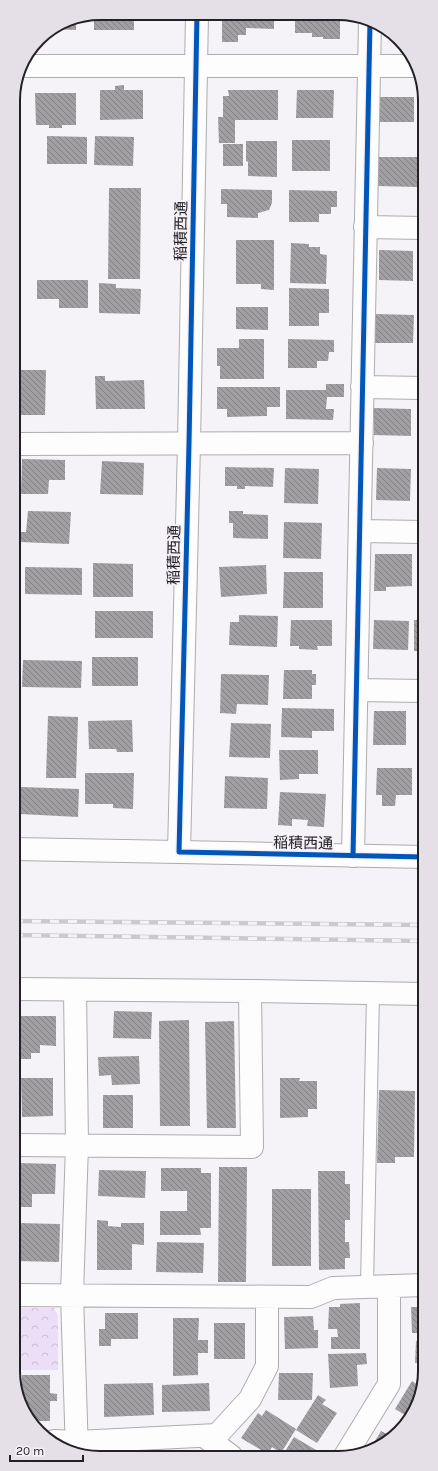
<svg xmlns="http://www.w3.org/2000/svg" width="438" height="1471" viewBox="0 0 438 1471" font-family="Karla,'Noto Sans JP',sans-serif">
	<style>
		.park { fill: url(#park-crowns) }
		.building { fill: url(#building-back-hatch) }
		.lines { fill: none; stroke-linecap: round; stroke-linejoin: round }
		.lane-casing { stroke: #adacae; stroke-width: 14 }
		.street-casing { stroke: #adacae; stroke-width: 24 }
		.secondary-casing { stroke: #adacae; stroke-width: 24 }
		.lane { stroke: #fefdfe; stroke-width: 12 }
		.street { stroke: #fefdfe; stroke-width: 22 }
		.secondary { stroke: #fefdfe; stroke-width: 22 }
		.rail-casing { stroke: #cacacb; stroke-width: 4.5 }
		.rail { stroke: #f6f1f9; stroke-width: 3; stroke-dasharray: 9; stroke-linecap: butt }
		.cycleway-casing { stroke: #f6f1f9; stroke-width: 8 }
		.cycleway { stroke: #0057b8; stroke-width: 5 }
		.labels { text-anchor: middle; stroke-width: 4; stroke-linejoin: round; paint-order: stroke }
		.street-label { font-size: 15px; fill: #222124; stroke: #f6f1f9 }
		.rim { fill: none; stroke: #222124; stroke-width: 2 }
	</style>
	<defs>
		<pattern id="park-crowns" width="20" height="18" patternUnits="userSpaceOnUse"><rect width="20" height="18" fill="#eddef8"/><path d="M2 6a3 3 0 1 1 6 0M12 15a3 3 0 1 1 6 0" fill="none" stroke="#cbbed4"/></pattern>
		<pattern id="building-back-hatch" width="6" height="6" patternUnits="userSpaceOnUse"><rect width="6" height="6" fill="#a19fa2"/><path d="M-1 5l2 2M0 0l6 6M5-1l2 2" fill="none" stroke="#838184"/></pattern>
	</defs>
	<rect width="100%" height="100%" fill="#f5f3f7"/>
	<path class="park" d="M15,1308H54L58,1315V1370H15Z"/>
	<path class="building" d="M100,13H139V17H134V30H94V14Z
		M222,14H274V29L246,28V35H238V42H222Z
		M295,14L340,15V39H323V37H312V33H295Z
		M76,18V30L52,29L67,20Z
		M124,85V90H143V119L100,120V90H115V86Z
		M228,90H278V120H235V143H219L218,117H223V96H229Z
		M297,90H334L333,118H296Z
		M35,93H76V125H62V128H49V125H36Z
		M379,97H414V122H379Z
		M47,136L87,137V164H47Z
		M95,136L134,137L133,166L94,165Z
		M292,140H330V171H292Z
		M246,141H277V177L248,176V162L246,161Z
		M223,144H243V166H223Z
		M377,157H417V187L377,186Z
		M109,188H141L140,279H108Z
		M221,189L272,190V203L269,210L258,213V218L227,217V204H221Z
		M289,190L337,191V207H331V214H319V222H289Z
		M236,240H274V290L261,289V284H236Z
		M291,243L309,244V247H320V254L327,255L326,284L290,283Z
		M379,250L413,251V281L379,280Z
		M421,255H424V282H420Z
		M37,280H88V308H59V299H37Z
		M99,283L116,284V288L141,289L140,314L99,313Z
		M289,288L329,289V313H319V326H289Z
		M236,307H268V330L236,329Z
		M421,313H424V342H419Z
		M375,314L414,315L413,343H374Z
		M239,339H264V379H220V366H217V348H239Z
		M288,339L334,340V352H329L328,361H317V368H288Z
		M20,370H46L45,415H18Z
		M95,376H105V381L144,380L145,409H96Z
		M326,384H344V397H327L326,409H334L333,420L286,419V390H326Z
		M217,387H280V407H267V416L227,417V409H217Z
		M374,408L411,409V436L374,435Z
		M22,459L65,460V480H49L48,494H21Z
		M102,461L144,463L143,495L100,494Z
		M225,467L274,468L273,487L245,486V489H237V486H225Z
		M285,468L319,469L318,504L284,503Z
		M377,468L411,469L410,501L376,500Z
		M420,468H424V499L419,498Z
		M28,511L71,512L69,544L20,542V532H26Z
		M229,511H243V514L268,515V539L233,538V523H229Z
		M284,522L322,523L321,559L283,558Z
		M375,554H412V586L386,587V591H374Z
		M418,562L424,563V592L417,591Z
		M93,563L133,564V597H93Z
		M266,565L267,594L221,597L219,567Z
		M25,567L82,568V595L25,594Z
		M284,572H323V608H283Z
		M95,611H153V638H95Z
		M239,615L278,616L277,647L229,645L230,622H239Z
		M291,620H332V646H317L318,650L299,649V646H290Z
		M374,620L409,621L408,650L373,649Z
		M414,620H424V651H414Z
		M92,657H138V686H92Z
		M23,660L82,661L81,688L22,687Z
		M284,670H312V674H316V685H312V699H283Z
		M221,674L269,675L268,705L237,704L236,714L220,713Z
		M282,708L334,709V731H312V738L281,737Z
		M374,711H406V745H373Z
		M48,716L78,717L76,778H46Z
		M420,718H424V748H419Z
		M132,720L133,752H117L116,749H89L88,721Z
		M231,723L271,724L270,758L229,757Z
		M279,750H318V774H299V779L280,780Z
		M418,766H424V805L417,804Z
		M377,768H412V795H396L395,806H382V795H376Z
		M85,773H134L133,809L113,808V804H85Z
		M225,776L268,778L267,809L224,808Z
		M21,787L79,789L78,817L20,814Z
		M280,792L326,794L324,827L307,826L308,820L292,819V826L278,825Z
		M114,1011L152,1012L151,1039L113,1038Z
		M18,1016H56V1046L40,1045V1053H31V1059H18Z
		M189,1020L190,1126H160L159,1021Z
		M234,1021L236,1128H207L205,1022Z
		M139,1056L140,1084L112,1085L111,1075L99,1076L98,1057Z
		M21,1078H53V1116L22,1117Z
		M280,1078H300L299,1081H317V1109H308V1117L280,1118Z
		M379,1090L415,1091L414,1157H395V1163H377Z
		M103,1095H133V1128H103Z
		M18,1163L56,1164L55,1194H32V1207H17Z
		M219,1167H247L246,1282H218Z
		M161,1168H201V1173H211V1228H200L201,1235H160V1211H187V1191H161Z
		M99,1170L146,1171L145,1198L98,1196Z
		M318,1171H345V1184H350V1220H345V1242H349L350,1258H345V1269L319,1270Z
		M272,1189H311V1266H272Z
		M421,1217H425V1249H421Z
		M97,1220L108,1221V1226L121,1227V1223H144V1245L132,1244V1270H97Z
		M17,1223L60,1224L59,1262L16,1261Z
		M157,1242L204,1243L203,1273L156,1272Z
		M360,1303V1349H331V1337H338L337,1329H328L329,1307H340V1304Z
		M411,1307H425V1333H412Z
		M105,1313H138V1339H111V1346H99V1329H105Z
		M313,1316L314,1330H318V1348L285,1349L284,1317Z
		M173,1318H199L198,1340H208V1353H198V1375L173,1376Z
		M214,1323H245V1359H214Z
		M416,1341H425V1363H415Z
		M366,1353L367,1364L357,1365L358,1386L330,1388L328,1354Z
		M279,1373H313L312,1400H278Z
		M22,1375H50V1393L57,1394V1401H50V1421H32L21,1401Z
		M412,1381L421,1387L408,1417L395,1409Z
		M153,1383L154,1415L104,1417V1384Z
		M209,1383L210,1411L162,1412V1385Z
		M318,1395L326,1400L322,1404L337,1413L317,1443L296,1430Z
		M266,1410L296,1429L281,1453L272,1447L268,1454L241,1438L258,1413L262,1416Z
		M381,1431L391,1436L372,1446Z
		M294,1437L323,1454L322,1456H282Z"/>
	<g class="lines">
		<g class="lane-casing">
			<path id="lane" d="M367,1286L373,994"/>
		</g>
		<g class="street-casing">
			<path id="street" d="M20,66H415
				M365,227L424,228
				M362,387L424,388
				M14,444L362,443
				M360,531L424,532
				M357,690L424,691
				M353,856L370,22
				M14,989L250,991L424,994
				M75,990L77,1145L72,1295L77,1453
				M14,1145L252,1147L250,991
				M15,1295L311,1297L333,1288L425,1285
				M204,1436L231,1456
				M54,1441L77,1442L217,1435L250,1399L267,1366V1297
				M345,1456L389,1384V1286"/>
		</g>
		<g class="secondary-casing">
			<path id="secondary" d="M197,14L189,444L179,852L424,857
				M14,849L179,852"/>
		</g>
		<use href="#lane" class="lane"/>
		<use href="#street" class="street"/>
		<use href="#secondary" class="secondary"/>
		<g class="rail-casing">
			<path id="rail" d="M14,921L424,925
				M14,935L424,941"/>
		</g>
		<use href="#rail" class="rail"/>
		<g class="cycleway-casing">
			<path id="cycleway" d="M197,14L189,444L179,852L424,857
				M353,856L370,22"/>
		</g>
		<use href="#cycleway" class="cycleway"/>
	</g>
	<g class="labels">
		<g class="street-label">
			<text transform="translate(181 231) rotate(-89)" y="5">稲積西通</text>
			<text transform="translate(174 555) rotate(-89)" y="5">稲積西通</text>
			<text transform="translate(303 843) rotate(1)" y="5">稲積西通</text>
		</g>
	</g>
	<path d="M0 0H438V1471H0ZM100 20H338A80 80 0 0 1 418 100V1371A80 80 0 0 1 338 1451H100A80 80 0 0 1 20 1371V100A80 80 0 0 1 100 20Z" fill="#e5e0e8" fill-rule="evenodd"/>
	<path class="rim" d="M100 20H338A80 80 0 0 1 418 100V1371A80 80 0 0 1 338 1451H100A80 80 0 0 1 20 1371V100A80 80 0 0 1 100 20Z"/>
	<path d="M10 1455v6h73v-6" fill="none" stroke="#222124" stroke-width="2"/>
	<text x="16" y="1455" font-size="12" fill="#222124" stroke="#f6f1f9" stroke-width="3" paint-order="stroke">20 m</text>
</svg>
